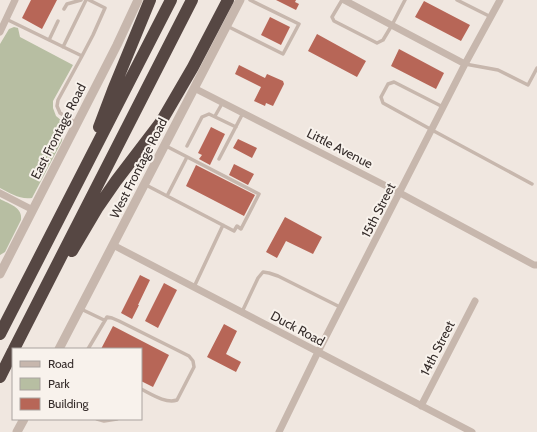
<svg xmlns="http://www.w3.org/2000/svg" width="537" height="432" viewBox="0 0 537 432" font-family="Cabin,sans-serif">
	<style>
		.green { fill: #b7bea2 }
		.building { fill: #b76657 }
		.lines { fill: none; stroke-linecap: round; stroke-linejoin: round }
		.service { stroke: #c7b7ad; stroke-width: 3.5 }
		.minor { stroke: #c7b7ad; stroke-width: 7 }
		.tertiary { stroke: #c7b7ad; stroke-width: 9 }
		.motorway { stroke: #564743; stroke-width: 12 }
		.labels { text-anchor: middle; stroke-width: 4; stroke-linejoin: round; paint-order: stroke }
		.street-label { font-size: 13px; fill: #362d2b; stroke: #f8f2ec }
	</style>
	<rect width="100%" height="100%" fill="#f0e7e0"/>
	<path class="green" d="M14,27L18,28L20,37L73,65L53,101V108L56,116L62,121L63,128L62,141L32,198C20,200 10,193 0,188V44L9,29Z
		M0,199C9,204 23,207 21,220L5,252L0,255Z"/>
	<path class="building" d="M31,0H57L42,29L22,18Z
		M276,0H296L295,2L299,4L296,10Z
		M424,1L470,25L461,41L415,17Z
		M270,17L290,27L281,45L261,35Z
		M317,34L366,61L357,77L308,51Z
		M399,49L444,73L436,89L391,66Z
		M239,65L265,78L267,74L283,81L284,84L273,106L266,103L265,106L254,101L261,87L235,74Z
		M211,127L225,134L210,165L199,159L202,155L198,153Z
		M238,139L257,148L252,158L233,148Z
		M234,164L254,174L248,185L229,175Z
		M196,165L255,195L244,216L186,186Z
		M285,217L322,237L313,254L286,241L277,258L266,252Z
		M140,275L150,280L138,305H139L132,319L121,313Z
		M164,283L177,290L158,328L145,321Z
		M224,324L237,331L226,354L241,362L236,372L207,357Z
		M113,326L169,355L153,387L141,381V349H101Z"/>
	<g class="lines">
		<path class="service" d="M342,0L332,17L334,21L377,43L383,40L392,25L405,0
			M457,0L491,17
			M64,9L67,4L81,0
			M6,19L82,56L58,100L57,106L60,113L76,123
			M227,26L283,54L299,24L250,0
			M49,40L58,21
			M63,47L86,0
			M82,56L93,35L105,8L89,0
			M465,64L498,70L528,85L537,68
			M443,107L394,82L388,84L381,97L383,103L432,130L532,184
			M215,116L223,102
			M187,146L202,117L209,114L236,127
			M219,159L243,113
			M146,185L234,231L237,226L241,229L259,194L166,146
			M167,196L187,157
			M194,287L223,225
			M81,309L104,320
			M242,312L258,278L263,272L269,273L278,276L340,307
			M88,349L107,317L112,318L119,321L189,356L193,361L194,367L177,400C166,404 151,394 141,389
			M97,419L104,421L117,419"/>
		<path class="minor" d="M344,0L465,64
			M0,32L15,0
			M194,88L400,193L534,265H537
			M0,193L33,210
			M113,245L472,432
			M421,406L475,301
			M279,432L318,352L465,64L500,0"/>
		<path class="tertiary" d="M0,274L117,45L138,0
			M59,349L240,0
			M17,432L24,419"/>
		<path class="motorway" d="M99,127L113,90L150,0
			M72,251L98,207L116,181L161,122L193,67L228,0
			M0,334L171,0
			M14,349L192,0
			M0,377L13,351"/>
	</g>
	<g class="labels">
		<g class="street-label">
			<text transform="translate(58 131) rotate(-63)" y="5">East Frontage Road</text>
			<text transform="translate(340 148) rotate(27)" y="5">Little Avenue</text>
			<text transform="translate(138 168) rotate(-63)" y="5">West Frontage Road</text>
			<text transform="translate(378 210) rotate(-63)" y="5">15th Street</text>
			<text transform="translate(298 328) rotate(28)" y="5">Duck Road</text>
			<text transform="translate(437 348) rotate(-63)" y="5">14th Street</text>
		</g>
	</g>
	<rect x="12" y="348" width="130" height="72" fill="#f8f2ec" stroke="#aaa39f"/>
	<rect x="20" y="361" width="20" height="6" fill="#c7b7ad" stroke="#aaa39f"/>
	<text x="48" y="368" font-size="12" fill="#362d2b">Road</text>
	<rect x="20" y="378" width="20" height="12" fill="#b7bea2" stroke="#aaa39f"/>
	<text x="48" y="388" font-size="12" fill="#362d2b">Park</text>
	<rect x="20" y="398" width="20" height="12" fill="#b76657" stroke="#aaa39f"/>
	<text x="48" y="408" font-size="12" fill="#362d2b">Building</text>
</svg>
